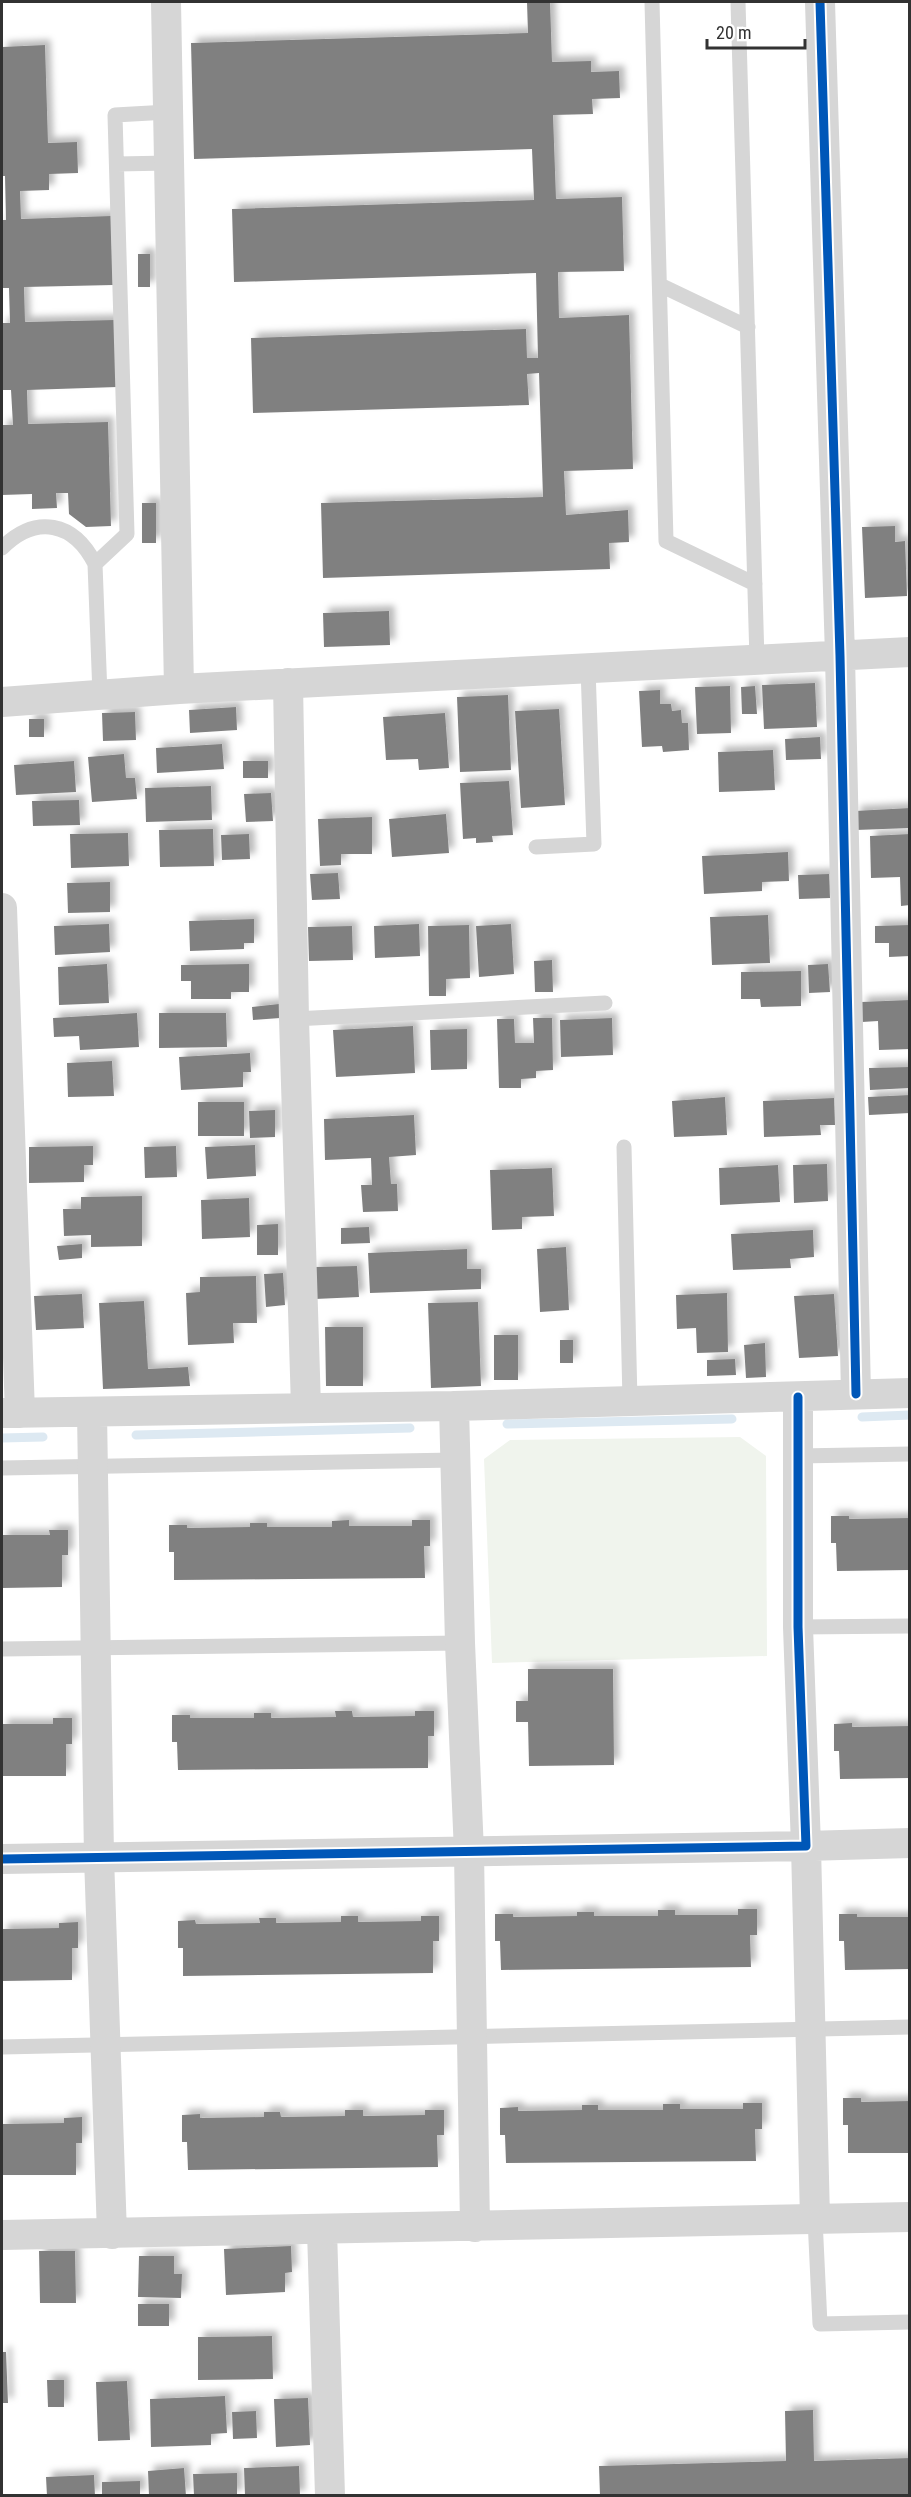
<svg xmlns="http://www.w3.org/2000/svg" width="911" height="2497" viewBox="0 0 911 2497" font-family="'Roboto Condensed',sans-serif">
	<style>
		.green { fill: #f0f4ed }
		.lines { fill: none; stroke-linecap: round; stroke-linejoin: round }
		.stream { stroke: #dde9f2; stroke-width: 9 }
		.building { fill: #808080; filter: url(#shadow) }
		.lane { stroke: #d6d6d6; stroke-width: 15 }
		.street { stroke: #d6d6d6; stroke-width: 30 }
		.cycleway-casing { stroke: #fff; stroke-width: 13 }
		.cycleway { stroke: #0057b8; stroke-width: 9 }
	</style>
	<defs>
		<filter id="shadow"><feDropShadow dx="5.5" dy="-5.5" stdDeviation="3" flood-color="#0004"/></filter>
	</defs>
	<rect width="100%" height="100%" fill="#fff"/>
	<path class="green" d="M740,1437L766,1456L767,1656L492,1663L484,1459L510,1440Z"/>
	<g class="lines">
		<path class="stream" d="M862,1417L910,1415
			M507,1424L732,1419
			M136,1435L410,1428
			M2,1438L43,1437"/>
	</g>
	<path class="building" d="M527,2H550L552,62L591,61V72L619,71L620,98L592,99L593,114L553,115L556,199L622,197L624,271L558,272L559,318L629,315L633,469L564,471L566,515L628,510L629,542L609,543L610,569L323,578L321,503L543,497L539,373L527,374L529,405L253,413L251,338L526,329L527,358H538L536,273L234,282L232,209L534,200L532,149L194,159L191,43L528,33Z
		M45,45L48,143L77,142L78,173L49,174V190L20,191L21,219L111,216L113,285L24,287L25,322L115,320L117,387L27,390L28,424L108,422L111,526L86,527L69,514L68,493H56L57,508L32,509V494L2,495V425H13L11,390H2V323H10L9,288H2V220H6L5,176H2V47Z
		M138,254H150V287H138Z
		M142,503H156V543H142Z
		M895,526V542L905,541L907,596L865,598L862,527Z
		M389,611L390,645L324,647L323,613Z
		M815,683L817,727L764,729L762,685Z
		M730,686L731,733L697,734L695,687Z
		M755,686L757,714H742L741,687Z
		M660,690V704H671L672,711L681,710L682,723H688L689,750L663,752L662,746L642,747L639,691Z
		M508,695L511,770L460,772L457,697Z
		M236,707L237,730L190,733L189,710Z
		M559,709L565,805L521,808L515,711Z
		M135,712L136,740L103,741L102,713Z
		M445,713L449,768L419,770L418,759L386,760L383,717Z
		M29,719H44V737H29Z
		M820,737L821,759L786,760L785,739Z
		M222,744L224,769L157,773L156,748Z
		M773,750L775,790L719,792L718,752Z
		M124,754L126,778H135L137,799L92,802L88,757Z
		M74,761L76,792L16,795L14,765Z
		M243,761H268V778H243Z
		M509,781L513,835L492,836L493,842L476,843V838L463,839L460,783Z
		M211,786L212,820L146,822L145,788Z
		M271,793L273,821L246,822L244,794Z
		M79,800L80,825L33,826L32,801Z
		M910,808V828L856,830L855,811Z
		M446,814L449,853L392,857L389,819Z
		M372,817V854H341V865L320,866L318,819Z
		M213,829L214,866L160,867L159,830Z
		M128,833L129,866L71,868L70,834Z
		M249,834L250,859L222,860L221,835Z
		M910,834V905L901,906L900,877L871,878L870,836Z
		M788,852L789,881L762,882V891L704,894L702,856Z
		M338,873L340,899L312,900L310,874Z
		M829,874L830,898L799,899L798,875Z
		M110,882V912L68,913L67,883Z
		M768,915L770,963L712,965L710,917Z
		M254,919V943H244V949L190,951L189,921Z
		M109,924L110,952L55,955L54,926Z
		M419,924L420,956L375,958L374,926Z
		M511,924L514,974L479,977L476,926Z
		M469,925L470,978L446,979V996H429L428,926Z
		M910,925V956L889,957V943H875V926Z
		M352,926L353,960L309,961L308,927Z
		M552,960L553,992H535L534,961Z
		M107,964L109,1003L59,1005L58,967Z
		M249,964V992H231V999H191V981H181V965Z
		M828,964L830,992L809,993L808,965Z
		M801,971V1006L761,1007L760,999H741V972Z
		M910,1000V1049L879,1050L878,1021L862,1022L861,1002Z
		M279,1004L280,1018L253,1020L252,1007Z
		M137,1013L139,1047L80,1050L79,1036L54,1037L53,1018Z
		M159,1013H226L227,1047L159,1048Z
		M533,1018H552L553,1070L536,1071V1078L521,1079V1088H499L497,1019H514L515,1043H534Z
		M612,1018L613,1055L561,1057L560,1020Z
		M413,1026L415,1073L336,1077L333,1030Z
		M467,1029V1069L431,1070L430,1030Z
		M250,1053L251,1072H243V1087L181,1090L179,1057Z
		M112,1061L114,1096L68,1097L67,1063Z
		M910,1067V1088L870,1090L869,1068Z
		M910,1095V1113L869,1115L868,1097Z
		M725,1097L727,1135L674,1137L672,1101Z
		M834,1098L835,1125H820L821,1135L764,1137L763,1101Z
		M198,1102H244V1136H198Z
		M275,1110V1137L250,1138L249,1111Z
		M414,1115L416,1155L389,1157L391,1184H397L398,1211L363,1212L361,1185H372L371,1158L325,1160L324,1119Z
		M255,1145L256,1176L207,1179L205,1147Z
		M93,1146V1165H84V1182L29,1183V1147Z
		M176,1146L177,1177L145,1178L144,1147Z
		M827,1164L828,1201L794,1203L793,1165Z
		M778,1165L780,1202L720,1205L719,1168Z
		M552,1168L554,1216L522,1217V1229L492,1230L490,1170Z
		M142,1196V1246L91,1247V1235L64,1236L63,1209H81V1197Z
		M249,1198L250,1237L202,1239L201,1200Z
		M278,1224V1255H257V1225Z
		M369,1227L370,1243L341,1244V1228Z
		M813,1230L814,1257L790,1259L791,1268L733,1270L731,1234Z
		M82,1244V1258L59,1260L57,1246Z
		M566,1247L569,1310L540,1312L537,1249Z
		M467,1249V1269H481V1289L370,1293L368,1253Z
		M357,1266L359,1297L315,1299L314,1267Z
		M283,1273L285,1305L266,1307L264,1274Z
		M256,1276L257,1323H233L234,1343L188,1345L186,1293L200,1292V1277Z
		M727,1293L728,1352L697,1353L696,1328L677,1329L676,1295Z
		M82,1294L84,1328L36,1330L34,1296Z
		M834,1294L838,1356L799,1358L794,1296Z
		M144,1301L148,1369L188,1367L190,1386L103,1389L99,1303Z
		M478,1302L481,1386L431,1388L428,1303Z
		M325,1327H363V1386H326Z
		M494,1335H518V1380H494Z
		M560,1340H573V1363H560Z
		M765,1343L766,1377L746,1378L744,1345Z
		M735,1359L736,1375L707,1376V1360Z
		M831,1516H849V1519L910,1518V1570L837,1571L836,1543H831Z
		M349,1520V1526H412V1520H430V1546H424L425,1578L174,1580V1552H169V1525H187V1528L250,1527V1523H267V1527H332V1521Z
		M49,1530H68V1555H62V1587L2,1588V1535H50Z
		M528,1669H613L614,1765L529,1766L528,1722H516V1701H528Z
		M335,1711H352L353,1717L415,1716V1711H434V1736H428V1768L178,1770L177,1742H172V1715H190V1718H254V1713H271V1718L336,1717Z
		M53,1718H72V1744H66V1776H2V1724H53Z
		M852,1723V1727L910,1726V1778L840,1779L839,1751H834V1724Z
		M738,1909H757V1935H750L751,1967L501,1970L500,1941H495V1914H513V1917L577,1916V1912H594V1916H658V1910H675V1915H738Z
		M839,1914H857V1917H910V1969L845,1970L844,1941H839Z
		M341,1916H358V1922L421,1921V1916H439V1941H433V1973L183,1976V1948H178V1921L195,1920L196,1924L260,1923L259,1918H276V1923L341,1922Z
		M78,1922V1948H72V1980L2,1981V1929L59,1928V1923Z
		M843,2098H861V2102L910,2101V2153H848V2125H843Z
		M743,2103H762V2129H755L756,2161L506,2163L505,2135H500V2108L518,2107V2111L582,2110V2105H598V2110H663V2104H680V2109H743Z
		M345,2110H363V2116L425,2115V2110H444V2135H437L438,2167L188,2170L187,2142H182V2115L200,2114V2118L264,2117V2112H280L281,2117L345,2116Z
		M82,2117V2143H76V2175H2V2124L64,2123V2118Z
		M291,2246L292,2272L285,2273V2292L226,2295L224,2249Z
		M39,2251H75L76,2303H40Z
		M139,2256H174V2274H182L181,2298L138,2297Z
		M138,2304H169V2326H138Z
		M272,2336L273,2379L198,2380V2337Z
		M2,2352H6L8,2403H2Z
		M47,2380H64V2407H48Z
		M127,2381L130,2440L98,2441L96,2382Z
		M225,2396L227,2433L211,2434V2445L151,2447L150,2399Z
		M308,2398L310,2445L276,2447L274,2399Z
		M813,2410L814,2461L910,2458V2496H600L599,2466L786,2461L785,2411Z
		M256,2411L257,2438L233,2439L232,2412Z
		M299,2466L300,2496H245L244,2468Z
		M184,2468L186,2496H149L148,2471Z
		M237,2473V2496H194L193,2474Z
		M94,2475L95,2496H47L46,2477Z
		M140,2481V2496H102V2482Z"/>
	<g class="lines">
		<path class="lane" d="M652,2L666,541L755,584
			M738,2L757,660
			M117,164L169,163
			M660,285L748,327
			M2,548C36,514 74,522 95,564L100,695
			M95,564L127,534L115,115L168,112
			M536,847L594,844L588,668
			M294,1019L605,1003
			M624,1147L630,1401
			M798,1456L910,1454
			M2,1468L455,1460
			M798,1627L910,1626
			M2,1649L460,1643
			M2,2047L910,2027
			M815,2219L820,2324L910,2322"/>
		<path class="street" d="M166,2L179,689
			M820,2L840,656L856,1394
			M288,683L294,1019L306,1407
			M2,702L179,689L910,652
			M2,908L20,1413
			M454,1406L460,1643L469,1852L475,2227
			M92,1412L99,1857L112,2234
			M2,1413L454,1406L910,1393
			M2,1859L806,1846L798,1627V1397
			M815,2219L806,1846L910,1843
			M322,2230L330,2496
			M2,2235L910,2217"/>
		<g class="cycleway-casing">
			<path id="cycleway" d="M820,2L840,656L856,1394
				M2,1859L806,1846L798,1627V1397"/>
		</g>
		<use href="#cycleway" class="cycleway"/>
	</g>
	<rect width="911" height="2497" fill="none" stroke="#323232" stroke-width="6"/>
	<path d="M707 39v9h98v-9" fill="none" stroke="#323232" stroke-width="3"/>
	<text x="716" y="39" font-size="18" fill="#323232" stroke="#ffffff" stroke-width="4.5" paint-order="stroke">20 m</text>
</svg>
